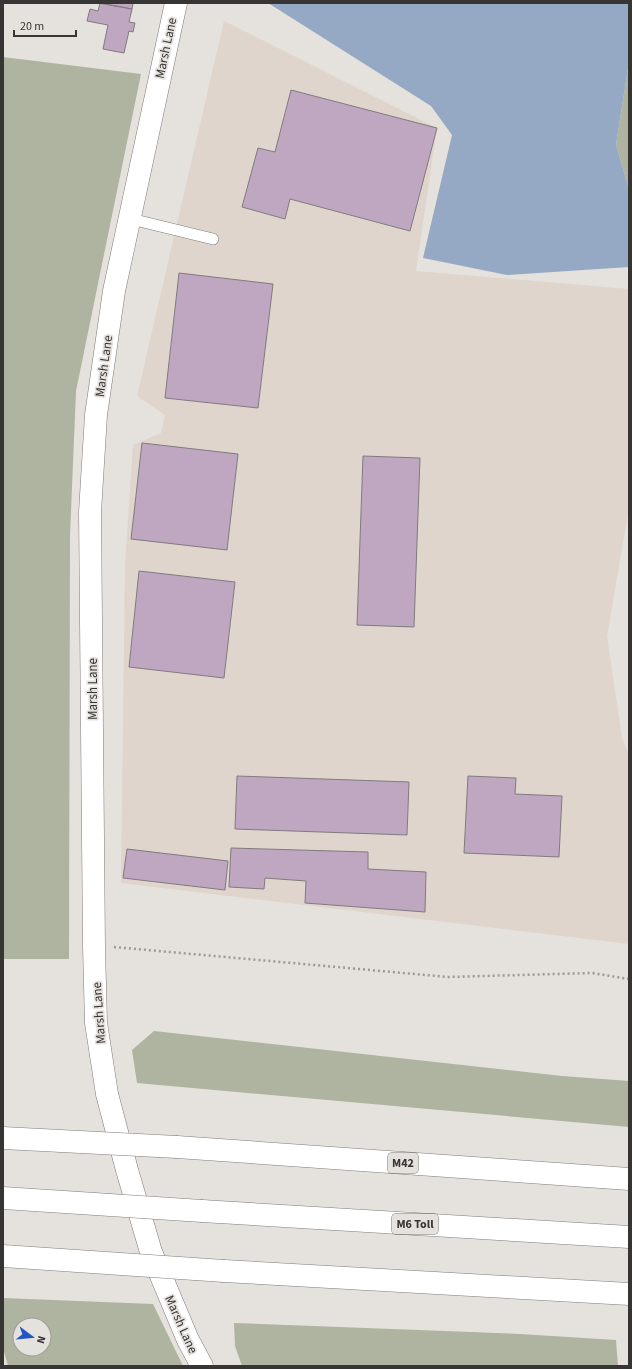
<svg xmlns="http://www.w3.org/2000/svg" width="632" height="1369" viewBox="0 0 632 1369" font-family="'Source Sans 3',sans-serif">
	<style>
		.built { fill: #dfd5cc }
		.green { fill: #aeb49f; fill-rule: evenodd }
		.water { fill: #95a9c4 }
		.building { fill: #bfa7c2; stroke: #7f7b7f }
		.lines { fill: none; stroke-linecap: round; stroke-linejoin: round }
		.lane-casing { stroke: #807c79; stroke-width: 12 }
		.secondary-casing { stroke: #807c79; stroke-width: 23 }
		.highway-casing { stroke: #807c79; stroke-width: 23 }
		.path { stroke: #9c9996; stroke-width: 2.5; stroke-dasharray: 2 3; stroke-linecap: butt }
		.lane { stroke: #fff; stroke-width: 11 }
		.secondary { stroke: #fff; stroke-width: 22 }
		.highway { stroke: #fff; stroke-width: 22 }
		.highway-bridge-casing { stroke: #807c79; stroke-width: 23; stroke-linecap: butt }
		.highway-bridge { stroke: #fff; stroke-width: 22 }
		.labels { text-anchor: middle; stroke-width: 3.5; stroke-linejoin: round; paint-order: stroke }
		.shield { fill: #e5e1dd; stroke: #6a6966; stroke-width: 1 }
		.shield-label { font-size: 12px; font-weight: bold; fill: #363533 }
		.street-label { font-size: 13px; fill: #363533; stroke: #e5e1dd }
	</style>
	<rect width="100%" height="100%" fill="#e5e1dd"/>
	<path class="built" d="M224,21L437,128L416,271L629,289V508L607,636L622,738L629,755V944L121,883L125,565L133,445L161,433L165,415L137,396Z"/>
	<path class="green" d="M3,57L141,74L76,391L70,535L69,959H3Z
		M629,62V189L616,145Z
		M154,1031L562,1076L629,1081V1127L137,1083L132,1050Z
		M3,1298L153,1304L183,1366H8L3,1348ZM20,1325H44V1349H20Z
		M234,1323L520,1334L616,1340L618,1366H242L235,1346Z"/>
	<path class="water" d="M268,3H629V62L616,145L629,189V267L507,275L423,258L452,135L431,106Z"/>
	<path class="building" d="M99,3H133L132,9Z
		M100,3L132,9L129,22L135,23L133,32L129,31L124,53L103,49L108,25L87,21L90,9L98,11Z
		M291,90L437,128L410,231L290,199L285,219L242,207L258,148L275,152Z
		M179,273L273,284L258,408L165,398Z
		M142,443L238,454L227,550L131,539Z
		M363,456L420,458L414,627L357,625Z
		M139,571L235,582L224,678L129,667Z
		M237,776L409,782L407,835L235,829Z
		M468,776L516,778L515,794L562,796L559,857L464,853Z
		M231,848L368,852V869L426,872L425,912L305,903L306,881L265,878L264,889L229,887Z
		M127,849L228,861L225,890L123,878Z"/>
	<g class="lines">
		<g class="lane-casing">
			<path id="lane" d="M131,219L213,239"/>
		</g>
		<g class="secondary-casing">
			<path id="secondary" d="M176,3L114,291L96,415L90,512L94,947L96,1023L107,1094L127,1170L151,1252L188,1340L202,1366"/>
		</g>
		<g class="highway-casing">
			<path id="highway" d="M177,1147L629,1179
				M202,1211L629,1237
				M224,1271L629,1294"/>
		</g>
		<path class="path" d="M114,947L448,977L592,973L629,979"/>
		<use href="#lane" class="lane"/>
		<use href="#secondary" class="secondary"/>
		<use href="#highway" class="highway"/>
		<g class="highway-bridge-casing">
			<path id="highway-bridge" d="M3,1138L177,1147
				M3,1198L202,1211
				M3,1256L224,1271"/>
		</g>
		<use href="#highway-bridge" class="highway-bridge"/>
	</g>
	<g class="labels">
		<g class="shield">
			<rect x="388" y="1153" width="30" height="20" rx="3"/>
			<rect x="392" y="1214" width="46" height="20" rx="3"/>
		</g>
		<g class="shield-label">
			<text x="403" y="1167">M42</text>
			<text x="415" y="1228">M6 Toll</text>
		</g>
		<g class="street-label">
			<text transform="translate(165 48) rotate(-78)" y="5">Marsh Lane</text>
			<text transform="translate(103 366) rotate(-82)" y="5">Marsh Lane</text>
			<text transform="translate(92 689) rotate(-90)" y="5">Marsh Lane</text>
			<text transform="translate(98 1013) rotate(-94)" y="5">Marsh Lane</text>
			<text transform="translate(182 1324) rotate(66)" y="5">Marsh Lane</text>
		</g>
	</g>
	<rect width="632" height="1369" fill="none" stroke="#363533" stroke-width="8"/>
	<g transform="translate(32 1337) rotate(106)"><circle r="19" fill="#e5e1dd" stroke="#9f9c99"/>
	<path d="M0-3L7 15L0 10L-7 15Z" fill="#2156c3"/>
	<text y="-6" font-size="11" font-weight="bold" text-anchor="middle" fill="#363533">N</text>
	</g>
	<path d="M14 30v6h62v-6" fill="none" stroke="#363533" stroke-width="2"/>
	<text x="20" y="30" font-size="12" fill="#363533" stroke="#e5e1dd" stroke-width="3" paint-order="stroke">20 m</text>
</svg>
